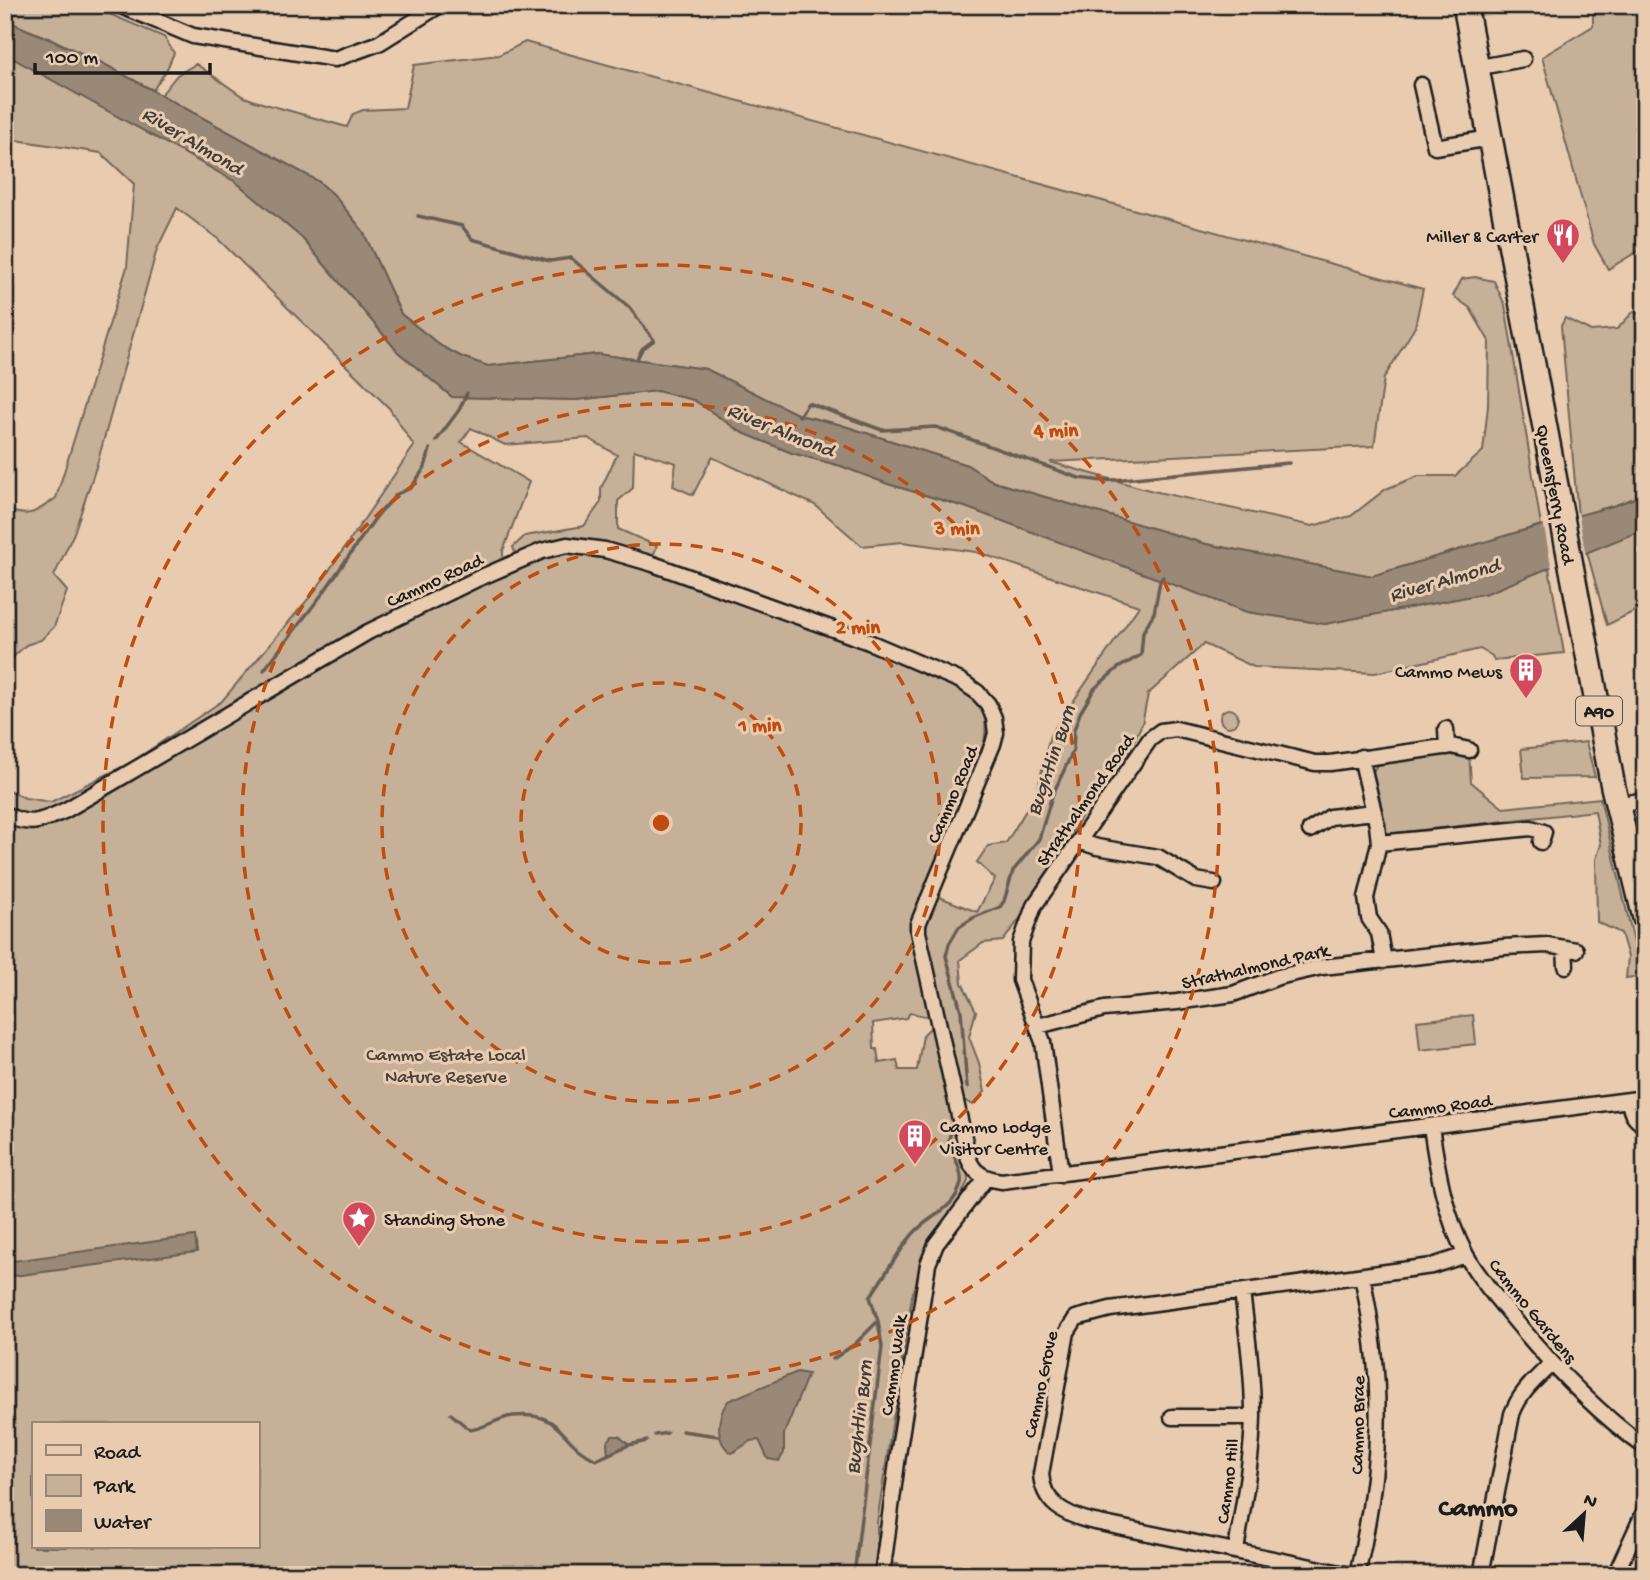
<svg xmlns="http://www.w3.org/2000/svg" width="1650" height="1580" viewBox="0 0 1650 1580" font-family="'Gochi Hand',sans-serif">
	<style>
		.green { fill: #c7b098; stroke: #72665a; stroke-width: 2; fill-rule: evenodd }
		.water { fill: #9b8978; stroke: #685d53; stroke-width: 2 }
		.pier { fill: #e9ccb0 }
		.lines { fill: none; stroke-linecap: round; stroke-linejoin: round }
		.stream { stroke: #685d53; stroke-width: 3.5 }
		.street-casing { stroke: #1c1c1c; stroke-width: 19 }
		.primary-casing { stroke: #1c1c1c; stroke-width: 28 }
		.street { stroke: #e9ccb0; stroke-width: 14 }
		.primary { stroke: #e9ccb0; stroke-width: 23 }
		.ring { fill: none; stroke: #bf4d0f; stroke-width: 3.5; stroke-dasharray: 12 9 }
		.labels { text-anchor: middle; stroke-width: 6; stroke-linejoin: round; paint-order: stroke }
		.shield { fill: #e9ccb0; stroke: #5a5148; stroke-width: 2 }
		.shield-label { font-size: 18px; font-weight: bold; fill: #1c1c1c }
		.poi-label { font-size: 19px; fill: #1c1c1c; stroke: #e9ccb0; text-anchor: end }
		.street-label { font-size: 19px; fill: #1c1c1c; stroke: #e9ccb0 }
		.park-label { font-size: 19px; fill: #47413b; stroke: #e9ccb0 }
		.water-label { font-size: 21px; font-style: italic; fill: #423d38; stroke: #e9ccb0 }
		.district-label { font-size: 26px; font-weight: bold; fill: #1c1c1c; stroke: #e9ccb0 }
		.centre { fill: #bf4d0f; stroke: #e9ccb0; stroke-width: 3.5 }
		.ring-label { font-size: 21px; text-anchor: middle; font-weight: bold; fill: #bf4d0f; stroke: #e9ccb0; stroke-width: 6; stroke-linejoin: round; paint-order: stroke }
	</style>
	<rect width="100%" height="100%" fill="#e9ccb0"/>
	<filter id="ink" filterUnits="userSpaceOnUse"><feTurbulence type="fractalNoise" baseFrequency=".0143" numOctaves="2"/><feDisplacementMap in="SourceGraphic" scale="14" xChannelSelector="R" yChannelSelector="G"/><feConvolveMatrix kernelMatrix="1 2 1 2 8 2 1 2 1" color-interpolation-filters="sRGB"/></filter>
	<g filter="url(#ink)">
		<path class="green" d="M5,5H88L164,37L174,53L166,71L153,90L56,41L6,21Z
			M1593,5H1645V247L1608,269L1594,244L1542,57L1593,26Z
			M525,42L1423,289L1415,327L1384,378L1374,446L1050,462L1153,491L1312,526L1351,516L1386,489L1418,476H1455L1483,451L1488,406L1489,341L1470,308L1453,296L1462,279L1475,277L1494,281L1505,305L1541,525L1372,576L1206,544L994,482L967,465L838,424L799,415L706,369L597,354L488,366L462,357L441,346L401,314L363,231L333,194L318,181L161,95L177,75L196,64L242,96L255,101L347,127L353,114L363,110L405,108L414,65L499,55Z
			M5,54L236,182L302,238L398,352L452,397L576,400L657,391L694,400L741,432L792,453L841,466L888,484L965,507L1247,612L1325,624L1487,593L1549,568L1564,653L1494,660L1492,656L1480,649L1375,673L1254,667L1204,644L1148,694L1142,724L1129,751L1097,791L1021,917L1003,941L983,943L960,960L962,983L976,1011L969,1037L979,1063L985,1092L973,1105L960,1098L922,927L927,909L937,896L977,912L995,879L977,862L988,846L1006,843L1037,792L1050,735L1139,606L976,552L902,542L862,546L815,505L712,457L693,495L673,486L676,463L634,450L633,488L618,501V529L657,546L653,556L644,557L575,539L547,542L516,556L513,547L525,536L584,526L601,502V488L617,455L588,438L505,445L471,428L461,442L529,482L503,551V574L554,553L580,550L665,575L795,620L957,685C986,704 990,719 982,752L910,925L930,1017L910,1013L906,1018L873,1023L874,1049H877L879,1063L897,1060L899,1070H917L923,1035L932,1026L967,1163L968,1181L957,1204L930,1239L912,1296L877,1522V1560L912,1567L1014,1575H5V788L25,798L51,802L132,762L222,701L315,591L414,446L389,408L218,239L177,208L157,249L97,464L74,533L54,576L67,591L54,627L41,640L26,645L11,659L5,669V509C30,519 36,512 56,498L127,267L134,184L101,153L9,139L5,135ZM33,1424H257V1547H33Z
			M1645,309V494L1616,505L1578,516L1561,326L1565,318L1591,331L1617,329L1634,311L1641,315Z
			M1645,527V606L1607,625L1587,552Z
			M1220 718a9 9 0 1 1 18 0a9 9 0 1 1-18 0Z
			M1586,742L1595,777L1524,778L1521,749Z
			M1469,753L1471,782L1503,808L1600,798L1642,976L1626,978L1628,957L1621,933L1597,922L1596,859L1601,845L1595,811L1387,834C1383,819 1370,786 1373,772C1375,766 1380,763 1385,760Z
			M1473,1015L1476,1044L1420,1050L1417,1021Z"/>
		<path class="water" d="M5,20L97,60L318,181L333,194L363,231L401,314L441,346L462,357L488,366L597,354L706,369L799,415L838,424L967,465L994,482L1206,544L1372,576L1508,535L1616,505L1645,494V529L1487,593L1325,624L1247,612L965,507L888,484L841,466L792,453L741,432L694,400L657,391L576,400L452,397L398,352L302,238L236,182L5,54Z
			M195,1236L197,1252L5,1277V1262Z
			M797,1372L808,1374L784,1434V1453L779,1461L768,1459L759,1440L751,1441L732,1453C714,1442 717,1416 728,1401Z
			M612,1436H619L629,1445L608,1455L607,1443Z"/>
		<path class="pier" d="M1578,512L1586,557L1552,570L1543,521Z"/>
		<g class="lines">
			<path class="stream" d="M418,216L462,226L472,239L550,261L571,258L629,307L654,340L642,349L637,359
				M799,416L808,403L882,430L936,427L1079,478L1103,481L1289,463
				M436,441L459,410L467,393
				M264,670L323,593L376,517L397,494L411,488L425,467L430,449
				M967,1087L961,1011L946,956L949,944L959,927L973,918L1000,907L1004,901L1013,871L1039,839L1052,796L1073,751L1074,730L1080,713L1095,688L1118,668L1141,655L1143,632L1154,613L1160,581L1163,577
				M833,1359L855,1344L878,1321
				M451,1414L470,1430C486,1428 497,1418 513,1416C565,1411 556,1440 596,1460L629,1445L647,1441
				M682,1431L718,1436
				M655,1435L667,1433
				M854,1575L882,1347L878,1321L870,1297C884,1277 897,1253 913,1234C928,1216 955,1210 961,1183C963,1170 952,1154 948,1142L951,1132"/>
			<g class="street-casing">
				<path id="street" d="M119,5L193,36L335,59L379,43L440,5
					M1475,68L1523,59
					M1421,85L1435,147L1491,138
					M1446,729L1447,747
					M1361,757L1377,825L1379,843L1366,898L1369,918L1379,933L1384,961
					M1617,805L1645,800
					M5,814C31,828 41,821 66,810L368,632L477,579L542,551L567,545L605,550L653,564L869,642L961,681L977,692L988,704L994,718L996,733L993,744L918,924V932L969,1160C975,1175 987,1179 1002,1181L1645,1098
					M1310,830L1330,817L1374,812
					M1079,841L1097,847L1158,857L1196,880L1214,883
					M1379,843L1531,828L1544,832L1541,842
					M1565,948L1566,966
					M1038,1026L1104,1009L1177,1002L1233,994L1278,977L1322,967L1504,947L1547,945L1576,950
					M1629,1101C1631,1114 1634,1119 1645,1126
					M1431,1126C1437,1169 1445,1216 1466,1255C1480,1280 1500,1302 1518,1324C1556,1370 1596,1412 1645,1447
					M1061,1174L1043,1042L1020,980L1021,942L1034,906L1150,739L1161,731L1176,729L1315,763H1330L1451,746L1469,750
					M1172,1417H1253
					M1236,1550C1243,1506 1252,1461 1253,1416C1253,1374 1247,1333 1242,1292
					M882,1575L898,1455L928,1264L936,1244L986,1178
					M1350,1575L1090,1521C1064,1514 1043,1503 1041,1474L1067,1332L1076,1318L1110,1309L1432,1266L1466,1255
					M1357,1575C1382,1467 1385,1384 1362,1276
					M1481,1575L1512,1414C1520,1392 1535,1380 1551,1364
					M1615,1575L1645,1510"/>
			</g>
			<g class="primary-casing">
				<path id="primary" d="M1465,5L1613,787L1645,918"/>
			</g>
			<use href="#street" class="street"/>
			<use href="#primary" class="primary"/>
		</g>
	</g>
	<g class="ring">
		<circle cx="661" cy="823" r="140"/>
		<circle cx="661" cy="823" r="279"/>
		<circle cx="661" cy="823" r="419"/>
		<circle cx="661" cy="823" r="558"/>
	</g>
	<defs>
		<g id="restaurant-pin" transform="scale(1.75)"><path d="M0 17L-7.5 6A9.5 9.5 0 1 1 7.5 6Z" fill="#d1495b" stroke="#e9ccb0"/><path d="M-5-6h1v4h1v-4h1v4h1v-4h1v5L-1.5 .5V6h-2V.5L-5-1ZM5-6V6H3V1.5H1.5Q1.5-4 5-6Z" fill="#fff"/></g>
		<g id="building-pin" transform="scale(1.75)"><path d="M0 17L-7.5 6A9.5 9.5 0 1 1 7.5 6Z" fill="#d1495b" stroke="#e9ccb0"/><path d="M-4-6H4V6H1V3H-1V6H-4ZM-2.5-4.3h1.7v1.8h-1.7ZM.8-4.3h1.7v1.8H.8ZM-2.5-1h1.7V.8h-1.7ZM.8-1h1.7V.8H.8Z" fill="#fff"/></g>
		<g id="sight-pin" transform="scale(1.75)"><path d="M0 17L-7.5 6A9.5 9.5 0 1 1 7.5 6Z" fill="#d1495b" stroke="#e9ccb0"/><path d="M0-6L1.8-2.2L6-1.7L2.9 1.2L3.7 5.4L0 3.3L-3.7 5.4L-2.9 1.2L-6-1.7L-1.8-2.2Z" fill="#fff"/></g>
	</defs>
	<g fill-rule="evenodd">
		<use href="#restaurant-pin" x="1563" y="235"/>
		<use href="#building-pin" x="1526" y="670"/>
		<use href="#building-pin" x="915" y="1136"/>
		<use href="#sight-pin" x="359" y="1218"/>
	</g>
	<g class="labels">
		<rect class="shield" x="1576" y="696.5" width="46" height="29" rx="5"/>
		<g class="shield-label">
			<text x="1599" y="717">A90</text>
		</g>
		<g class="poi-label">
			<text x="1538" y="242">Miller &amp; Carter</text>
			<text x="1502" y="677">Cammo Mews</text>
			<text x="940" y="1132" text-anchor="start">Cammo Lodge<tspan x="940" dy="22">Visitor Centre</tspan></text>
			<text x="384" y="1225" text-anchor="start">Standing Stone</text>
		</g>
		<g class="street-label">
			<text transform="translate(1557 494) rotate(79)" y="7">Queensferry Road</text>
			<text transform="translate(434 579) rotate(-25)" y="7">Cammo Road</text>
			<text transform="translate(951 794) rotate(-67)" y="7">Cammo Road</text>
			<text transform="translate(1084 799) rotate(-55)" y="7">Strathalmond Road</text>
			<text transform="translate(1255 965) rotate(-13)" y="7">Strathalmond Park</text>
			<text transform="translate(1440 1105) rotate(-7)" y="7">Cammo Road</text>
			<text transform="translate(1534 1310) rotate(51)" y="7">Cammo Gardens</text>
			<text transform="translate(892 1365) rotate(-82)" y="7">Cammo Walk</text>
			<text transform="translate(1039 1384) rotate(-78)" y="7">Cammo Grove</text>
			<text transform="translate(1356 1425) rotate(-89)" y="7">Cammo Brae</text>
			<text transform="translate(1226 1481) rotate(-83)" y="7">Cammo Hill</text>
		</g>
		<g class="park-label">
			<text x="446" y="1060">Cammo Estate Local<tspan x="446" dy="22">Nature Reserve</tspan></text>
		</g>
		<g class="water-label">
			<text transform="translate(193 140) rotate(31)" y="7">River Almond</text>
			<text transform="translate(781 429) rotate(22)" y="7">River Almond</text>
			<text transform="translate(1444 579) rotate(-16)" y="7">River Almond</text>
			<text transform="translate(1050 760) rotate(-71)" y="7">Bughtlin Burn</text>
			<text transform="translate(858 1417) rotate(-83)" y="7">Bughtlin Burn</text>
		</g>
		<g class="district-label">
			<text x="1478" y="1515">Cammo</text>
		</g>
	</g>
	<circle cx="661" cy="823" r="10" class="centre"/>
	<g class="ring-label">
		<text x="1056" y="436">4 min</text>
		<text x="957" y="534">3 min</text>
		<text x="858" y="633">2 min</text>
		<text x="760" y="731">1 min</text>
	</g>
	<rect width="1650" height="1580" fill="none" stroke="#e9ccb0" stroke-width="28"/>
	<rect x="14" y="14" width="1622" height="1552" fill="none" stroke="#1c1c1c" stroke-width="2.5" filter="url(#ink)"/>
	<rect x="32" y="1422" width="228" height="126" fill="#e9ccb0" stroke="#978675" stroke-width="2"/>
	<rect x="46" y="1445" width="35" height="10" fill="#e9ccb0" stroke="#978675" stroke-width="2"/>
	<text x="94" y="1458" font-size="21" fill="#1c1c1c">Road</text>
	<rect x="46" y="1475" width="35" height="21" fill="#c7b098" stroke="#978675" stroke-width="2"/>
	<text x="94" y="1492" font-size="21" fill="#1c1c1c">Park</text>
	<rect x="46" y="1510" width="35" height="21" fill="#9b8978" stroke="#978675" stroke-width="2"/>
	<text x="94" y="1528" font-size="21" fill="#1c1c1c">Water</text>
	<g transform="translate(1584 1514) rotate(26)" stroke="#e9ccb0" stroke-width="5" paint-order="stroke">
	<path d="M0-5L12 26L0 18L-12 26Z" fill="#1c1c1c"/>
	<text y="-10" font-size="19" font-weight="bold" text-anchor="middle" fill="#1c1c1c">N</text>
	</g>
	<path d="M35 63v10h175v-10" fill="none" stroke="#1c1c1c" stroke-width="3.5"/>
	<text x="46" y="63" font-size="21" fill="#1c1c1c" stroke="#e9ccb0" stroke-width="5" paint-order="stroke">100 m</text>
</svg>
